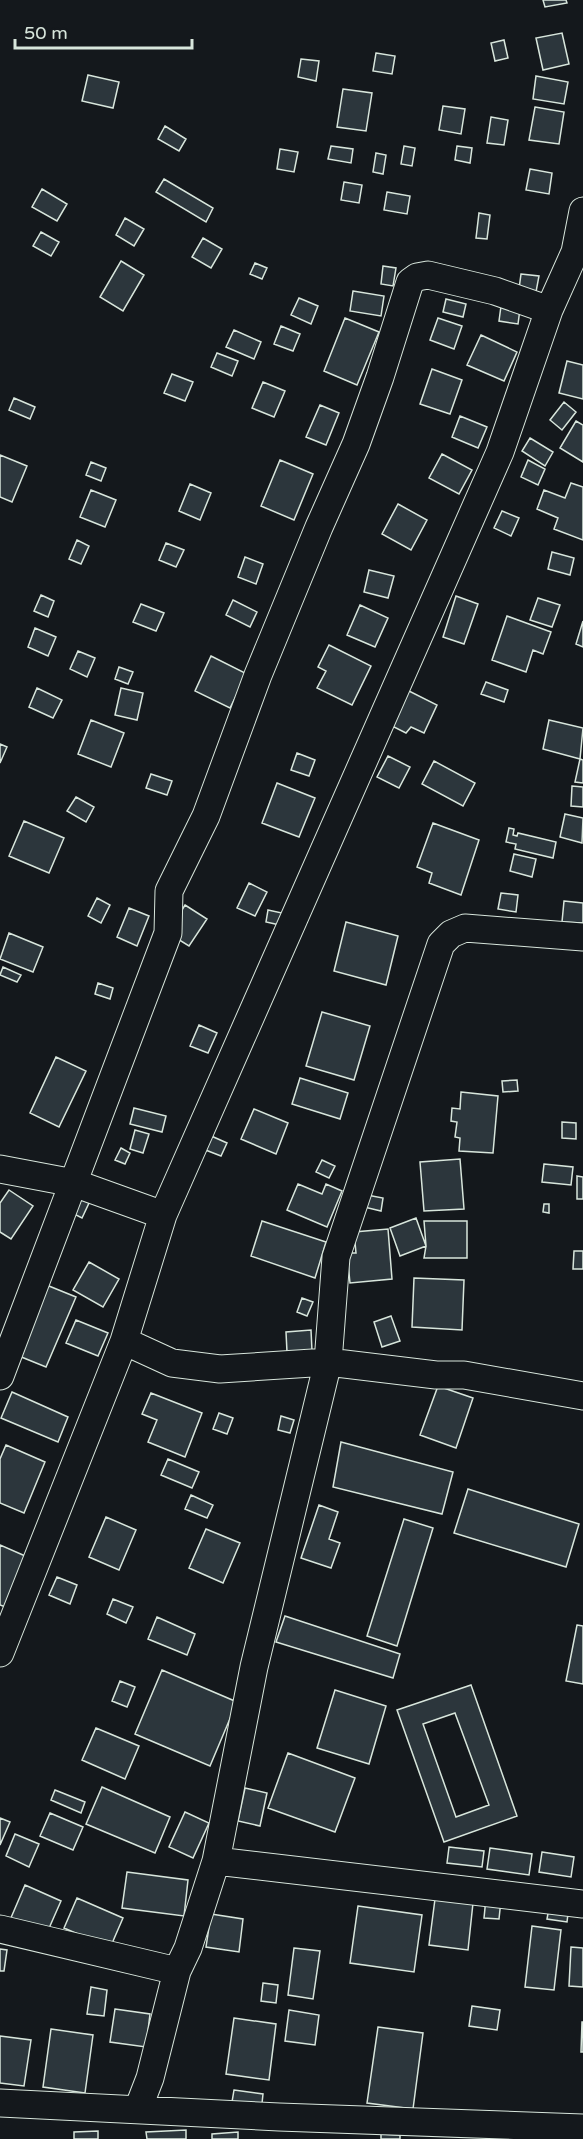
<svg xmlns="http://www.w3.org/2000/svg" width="583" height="2139" viewBox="0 0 583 2139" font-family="'Varela Round',sans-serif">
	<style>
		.building { fill: #2c363c; stroke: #d8e6dc; stroke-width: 1.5; fill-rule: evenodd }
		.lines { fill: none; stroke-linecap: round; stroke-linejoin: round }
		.minor-casing { stroke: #d8e6dc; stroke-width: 29 }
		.minor { stroke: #14181c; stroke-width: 27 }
	</style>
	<rect width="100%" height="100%" fill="#14181c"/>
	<path class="building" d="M543,0H566L567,3L545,7Z
		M562,33L569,64L543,70L536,38Z
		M504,40L508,58L495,61L491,43Z
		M376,53L395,56L392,74L373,71Z
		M301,59L319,61L316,81L298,77Z
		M88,75L119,82L113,108L82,101Z
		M536,76L568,82L564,104L533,99Z
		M343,89L372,93L366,131L337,127Z
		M443,106L465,109L461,134L439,130Z
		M535,107L564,112L559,144L529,140Z
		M491,117L508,120L504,145L487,143Z
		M165,126L186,139L179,151L158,139Z
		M331,146L353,149L351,163L328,159Z
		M404,146L415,148L412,166L401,164Z
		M457,146L472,148L470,163L455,160Z
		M280,149L298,152L294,172L277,169Z
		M376,153L386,155L383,174L373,172Z
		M530,169L552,173L549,194L526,190Z
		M164,179L213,208L206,222L156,192Z
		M344,182L362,185L359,203L341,200Z
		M42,189L67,204L57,221L32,207Z
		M387,192L410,196L407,214L384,210Z
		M479,213L490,215L487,239L476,238Z
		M125,218L144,229L134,246L116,235Z
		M41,232L59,242L51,256L33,246Z
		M203,238L222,249L211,268L192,257Z
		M121,261L144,275L123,311L100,297Z
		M255,263L267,268L262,279L250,274Z
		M383,266L396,268L393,286L381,284Z
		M521,274L539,276L536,292L519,289Z
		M353,291L384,296L381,316L350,311Z
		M299,298L318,306L311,324L291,315Z
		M446,299L466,304L463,317L443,312Z
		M501,306L520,309L518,324L499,321Z
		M345,318L379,332L357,385L324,371Z
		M438,318L462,326L454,349L430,340Z
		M281,326L300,334L293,351L274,344Z
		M234,330L261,342L254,359L226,347Z
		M481,335L517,352L504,381L467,365Z
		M217,353L238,361L232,376L211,367Z
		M567,361L583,365V399L559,393Z
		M432,369L462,380L450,414L420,404Z
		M172,374L193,382L185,401L164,393Z
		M263,382L285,391L274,417L252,408Z
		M14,398L35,407L30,419L9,410Z
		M564,402L576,412L562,430L550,420Z
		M320,405L339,413L326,445L306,437Z
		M460,416L487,427L478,448L452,437Z
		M576,421L583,425V462L560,448Z
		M530,438L553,452L545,466L522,451Z
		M442,454L472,470L459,494L429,478Z
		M0,455L27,466L12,502L0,497Z
		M280,460L313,474L294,520L261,506Z
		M528,460L545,469L538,485L521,477Z
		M91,462L106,468L101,481L86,475Z
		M571,483L583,487V540L554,529L558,518L537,509L544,490L565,498Z
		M190,484L211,493L200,520L179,511Z
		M91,490L116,500L105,527L80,517Z
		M398,504L427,520L411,550L382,534Z
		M502,511L519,518L511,536L494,528Z
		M77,540L89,546L81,564L69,559Z
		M166,543L184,550L176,567L159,560Z
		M552,552L574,558L570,575L548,569Z
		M245,557L263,564L256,584L238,577Z
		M369,570L394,576L388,598L364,592Z
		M41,595L54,601L48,617L34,611Z
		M456,596L478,604L464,644L443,637Z
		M538,598L560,605L552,627L530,620Z
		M233,600L257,612L250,627L226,615Z
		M141,604L164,613L156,631L133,622Z
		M360,605L388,618L375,647L347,635Z
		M507,616L551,632L543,654L533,650L526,672L492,660Z
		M583,621V647L576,644Z
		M35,628L56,637L48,656L28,647Z
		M329,645L371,666L352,705L317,688L326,671L318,667Z
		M78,651L95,658L87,677L70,669Z
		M211,656L247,674L230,708L195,691Z
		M119,667L133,672L128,684L115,679Z
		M486,682L508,690L504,702L481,694Z
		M37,688L62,700L53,718L29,707Z
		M121,688L143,693L137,720L115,715Z
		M403,688L437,705L424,733L411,727L406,733L386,723Z
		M91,720L124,733L111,767L78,754Z
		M549,720L583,728L580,759L543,749Z
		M0,744L7,747L0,763Z
		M297,753L315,760L309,776L291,770Z
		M388,756L410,767L399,788L377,777Z
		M580,759L583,760V783L575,782Z
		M434,761L475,783L463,806L422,784Z
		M151,774L172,781L167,795L146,788Z
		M277,783L315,798L299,837L262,823Z
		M572,786L583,787V807L571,806Z
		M76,797L94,807L86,822L67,811Z
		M565,814L583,818L582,843L560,837Z
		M24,821L64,838L49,873L9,856Z
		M433,823L479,840L461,895L429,883L432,873L417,867Z
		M509,828L514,829L513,835L517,836L518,833L556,842L553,858L515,849L516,844L506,842Z
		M514,854L536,859L532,877L510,871Z
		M249,883L267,892L255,916L237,908Z
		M501,893L518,895L516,912L498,909Z
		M97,898L110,905L101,923L88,916Z
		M564,901L583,903V923L562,922Z
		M185,905L207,919L189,946L168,933Z
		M129,908L149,916L137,946L117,937Z
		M268,910L282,913L280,925L266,922Z
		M346,922L398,936L386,985L334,971Z
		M9,933L43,947L33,972L0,959Z
		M3,967L21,975L17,982L0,975Z
		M98,983L113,988L110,999L95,994Z
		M322,1012L370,1026L354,1080L306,1066Z
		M199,1025L217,1033L208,1053L190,1046Z
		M56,1057L86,1071L59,1127L30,1113Z
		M300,1078L348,1093L340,1119L292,1104Z
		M517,1080L518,1091L503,1092L502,1081Z
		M461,1092L498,1096L493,1153L459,1151L460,1138L455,1137L457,1122L451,1121L452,1108L460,1109Z
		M134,1108L166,1116L162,1132L130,1124Z
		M254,1109L288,1123L276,1154L241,1139Z
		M562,1122L576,1123V1139L562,1138Z
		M135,1130L149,1134L143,1153L130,1149Z
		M209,1135L227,1143L221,1156L203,1149Z
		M121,1148L130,1153L125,1164L115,1160Z
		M460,1159L464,1209L424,1211L420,1162Z
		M322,1160L335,1166L329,1178L316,1172Z
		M544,1164L573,1167L571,1185L542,1182Z
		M577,1176L583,1177V1199H577Z
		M298,1184L322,1194L326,1184L342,1191L327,1227L287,1210Z
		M9,1190L33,1206L11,1239L0,1232V1203Z
		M367,1195L383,1198L381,1211L364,1207Z
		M79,1198L89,1203L82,1218L72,1213Z
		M544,1204H549V1213L543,1212Z
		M416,1218L426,1246L400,1256L390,1228Z
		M262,1221L326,1242L315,1278L251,1256Z
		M424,1221H467V1258H424L426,1246Z
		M388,1229L392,1279L350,1283L347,1253H356L354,1232Z
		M574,1251H583V1269H573Z
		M89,1262L119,1279L103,1307L73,1290Z
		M414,1278L464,1280L462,1330L412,1327Z
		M44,1284L76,1297L46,1367L14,1354Z
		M302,1298L313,1302L307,1316L297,1312Z
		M391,1316L400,1341L382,1347L374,1322Z
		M76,1320L108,1333L98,1356L66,1343Z
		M311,1330L312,1351L287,1352L286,1332Z
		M438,1386L473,1398L456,1448L420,1435Z
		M12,1392L68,1417L58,1442L1,1418Z
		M151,1393L202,1413L185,1457L148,1442L157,1420L142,1414Z
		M219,1413L233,1418L227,1434L213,1429Z
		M281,1416L294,1420L290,1433L278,1430Z
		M341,1442L453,1472L442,1514L333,1487Z
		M6,1445L45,1462L24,1513L0,1503V1459Z
		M168,1459L199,1472L192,1488L161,1475Z
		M468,1489L579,1524L566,1567L454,1533Z
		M191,1495L213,1505L207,1518L185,1509Z
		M319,1505L338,1512L329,1539L340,1543L331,1568L301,1558Z
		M106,1517L136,1530L119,1570L89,1557Z
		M404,1519L433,1528L397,1646L367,1636Z
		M206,1529L240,1543L223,1583L189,1568Z
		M0,1545L32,1559L11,1609L0,1605Z
		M57,1577L77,1585L70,1604L49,1595Z
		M113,1599L133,1607L126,1623L107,1614Z
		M285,1616L400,1654L393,1678L276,1642Z
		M157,1617L195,1634L187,1655L148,1639Z
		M577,1625L583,1626V1684L566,1681Z
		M162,1670L237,1702L210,1766L135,1734Z
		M120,1681L135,1687L127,1707L112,1701Z
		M471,1685L517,1816L444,1842L397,1710ZM455,1713L489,1805L456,1817L423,1724Z
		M335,1690L386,1706L369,1764L317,1748Z
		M96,1728L139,1746L125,1779L82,1760Z
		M288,1753L355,1778L335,1832L268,1808Z
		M102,1787L170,1817L155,1853L86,1824Z
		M245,1788L267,1793L260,1826L238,1821Z
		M55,1790L85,1802L81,1813L51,1800Z
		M185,1812L209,1823L193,1858L169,1847Z
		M50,1813L83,1827L73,1850L40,1836Z
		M0,1818L10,1822L0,1845Z
		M15,1834L39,1844L29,1867L6,1856Z
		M449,1847L484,1851L482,1867L447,1863Z
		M490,1848L532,1854L529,1875L487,1869Z
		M542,1852L574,1857L571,1877L539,1872Z
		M127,1872L188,1880L184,1916L122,1908Z
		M25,1885L61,1901L46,1935L10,1920Z
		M77,1898L123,1918L110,1948L64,1928Z
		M486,1898L501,1900L499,1919L484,1918Z
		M435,1899L473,1903L468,1950L429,1945Z
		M550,1902L569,1906L567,1922L547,1919Z
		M358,1906L422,1915L414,1972L350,1963Z
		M211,1914L243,1919L239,1952L206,1947Z
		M532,1926L561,1930L554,1990L525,1987Z
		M571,1947L583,1948V1987L569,1986Z
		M294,1948L320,1951L313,1999L288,1995Z
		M0,1949L7,1950L4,1971H0Z
		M263,1983L278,1985L276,2003L261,2001Z
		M91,1987L107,1990L104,2016L87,2014Z
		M472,2006L500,2010L497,2030L469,2026Z
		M115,2009L150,2014L146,2047L110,2042Z
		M289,2010L319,2015L315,2045L285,2041Z
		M234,2018L276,2024L269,2080L226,2074Z
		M582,2022H583V2052H581Z
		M378,2027L423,2033L413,2109L367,2103Z
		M51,2029L93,2035L85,2093L43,2087Z
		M0,2036L31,2040L24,2086L0,2083Z
		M234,2090L263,2094L261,2113L231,2108Z
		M186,2130V2139H147L146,2132Z
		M98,2131V2139H74V2132Z
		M238,2132V2139H212V2134Z
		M381,2134L400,2135V2139H381Z"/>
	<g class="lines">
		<g class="minor-casing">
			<path id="minor" d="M0,1169L74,1183L163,1215
				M124,1341L172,1363L220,1369L328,1362L436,1375H464L583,1396
				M0,1376L168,933L169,891L206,816L258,675L319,527L356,444L380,377L410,282L417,277L428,275L495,291L549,310
				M0,1653L124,1341L163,1215L500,452L549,310L575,252L583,211
				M216,1861L583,1904
				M0,1929L177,1971
				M0,2103L279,2117L583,2128
				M138,2109L150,2078L177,1971L188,1948L216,1861L254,1667L328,1362L336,1257L441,944L451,934L465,928L583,937"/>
		</g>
		<use href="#minor" class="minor"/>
	</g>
	<path d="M15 39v9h177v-9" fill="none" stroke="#d8e6dc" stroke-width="3"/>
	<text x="24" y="39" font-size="18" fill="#d8e6dc" stroke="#14181c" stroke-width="4.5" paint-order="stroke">50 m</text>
</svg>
